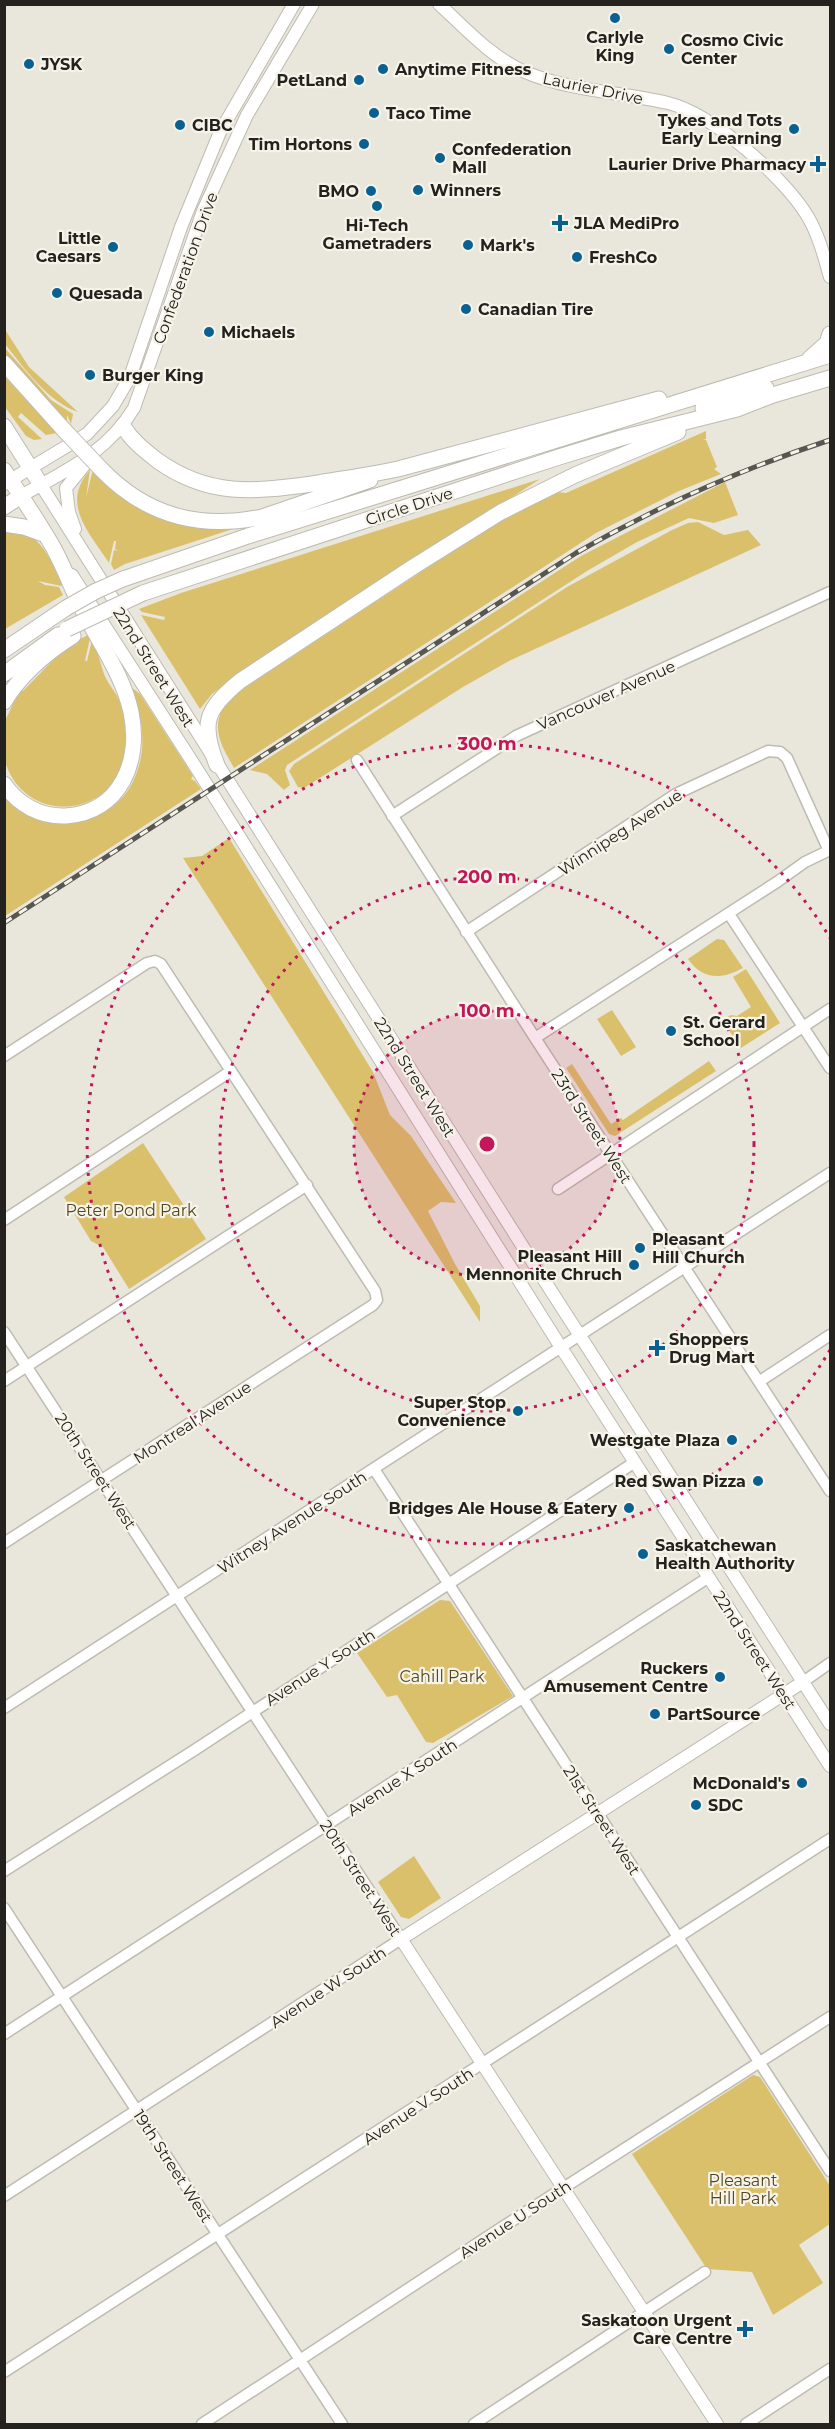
<svg xmlns="http://www.w3.org/2000/svg" width="835" height="2429" viewBox="0 0 835 2429" font-family="Montserrat,sans-serif">
	<style>
		.green { fill: #dbc06c }
		.lines { fill: none; stroke-linecap: round; stroke-linejoin: round }
		.minor-casing { stroke: #bebbb2; stroke-width: 13 }
		.major-casing { stroke: #bebbb2; stroke-width: 14 }
		.highway-casing { stroke: #bebbb2; stroke-width: 17 }
		.minor { stroke: #fff; stroke-width: 10 }
		.major { stroke: #fff; stroke-width: 12 }
		.highway { stroke: #fff; stroke-width: 15 }
		.rail-casing { stroke: #575651; stroke-width: 5 }
		.rail { stroke: #f6f3e9; stroke-width: 3; stroke-dasharray: 9; stroke-linecap: butt }
		.highway-bridge-casing { stroke: #bebbb2; stroke-width: 17; stroke-linecap: butt }
		.highway-bridge { stroke: #fff; stroke-width: 15 }
		.ring { fill: none; stroke: #c2185b; stroke-width: 3; stroke-dasharray: 3 6 }
		.poi-dot { fill: #096192; stroke: #f6f3e9; stroke-width: 2 }
		.labels { text-anchor: middle; stroke-width: 4.5; stroke-linejoin: round; paint-order: stroke }
		.poi-label { font-size: 16px; font-weight: bold; fill: #23221f; stroke: #f6f3e9; text-anchor: start }
		.street-label { font-size: 16px; fill: #23221f; stroke: #f6f3e9 }
		.park-label { font-size: 16px; fill: #53461f; stroke: #f6f3e9 }
		.centre { fill: #c2185b; stroke: #f6f3e9; stroke-width: 3 }
		.ring-label { font-size: 18px; text-anchor: middle; font-weight: bold; fill: #c2185b; stroke: #f6f3e9; stroke-width: 4.5; stroke-linejoin: round; paint-order: stroke }
	</style>
	<rect width="100%" height="100%" fill="#e9e6dc"/>
	<path class="green" d="M4,328L29,367L78,412C47,401 25,369 5,344Z
		M4,347L51,400L73,414L71,424L67,415V421L5,354Z
		M4,376L57,433L46,435L21,413L18,417L42,439L34,440L26,436L5,407Z
		M706,431V439L703,440H706L717,467L714,469L721,474L679,491L596,533L234,768C225,752 213,734 220,715L216,713L229,700L247,686L497,522L558,492L566,493Z
		M93,469L133,505L177,524L233,529L125,564L114,570L111,564L114,550L118,551L115,549L116,541H114L109,563C89,532 60,504 90,470L86,498Z
		M540,479L237,676L212,694L200,709L141,615L164,620L165,617L142,612L139,609L181,593Z
		M725,482L738,515L714,523L689,518L637,542L587,571L287,765L285,770L290,785L284,790L267,774L250,770L581,556Z
		M698,522L724,535L748,530L761,545L509,661L463,687L304,788L298,787L289,771L294,764L567,587L672,530L688,523Z
		M5,529C41,530 47,556 64,584L61,586L38,581L45,585L59,587L63,595L5,629Z
		M88,635L90,638L85,661H87L92,640C98,651 100,662 104,674C107,682 114,690 118,698C124,711 126,729 126,743C126,815 28,832 5,762V721L19,691H23L57,656L75,642L77,646L76,641Z
		M131,687L140,694L193,776L191,779L195,781L201,789L5,916L4,796C38,840 115,828 135,777C148,746 142,717 131,687Z
		M229,838L373,1072L390,1115L411,1136L456,1203L441,1202L428,1211L455,1264L480,1306V1322L183,858L202,856Z
		M717,939L724,940L743,968C721,980 703,980 688,959Z
		M746,969L780,1023L741,1048L726,1026V1018L731,1015L737,1016L751,1007L733,977Z
		M612,1010L636,1047L621,1056L597,1019Z
		M709,1061L716,1071L615,1136L609,1134L566,1068L572,1064L611,1124L621,1118L623,1120Z
		M143,1143L206,1239L129,1289L103,1247L91,1241L64,1197Z
		M440,1600L450,1601L513,1696L433,1743L426,1742L397,1695L387,1697L357,1653Z
		M414,1856L441,1898L409,1919L401,1917L378,1882Z
		M753,2075L760,2077L830,2186V2224L799,2245L823,2283L773,2315L752,2272L707,2269L632,2154Z"/>
	<g class="lines">
		<g class="minor-casing">
			<path id="minor" d="M357,760L535,1038L830,1491
				M392,816L516,736L830,592
				M729,914L830,1068
				M466,932L676,794L768,751L780,752L787,758L829,851
				M535,1038L777,882L805,862L830,850
				M4,1056L147,963L155,961L161,964L375,1291L377,1300L373,1305L4,1543
				M558,1189L830,1009
				M4,1220L231,1071
				M4,1332L401,1939L4,2196
				M4,1381L307,1185
				M760,1381L830,1335
				M374,1469L830,2171
				M803,1682L830,1663
				M4,1708L830,1173
				M4,1871L193,1751L635,1462
				M4,1908L342,2424
				M4,2034L709,1577
				M4,2372L830,1839
				M202,2424L501,2228L830,2017
				M474,2424L705,2272
				M746,2424L830,2369"/>
		</g>
		<g class="major-casing">
			<path id="major" d="M439,4C465,28 492,58 525,72C570,91 621,92 668,103C713,114 785,178 808,217C819,236 824,256 830,277
				M4,484L87,434L113,406L130,377L181,227L220,132L294,4
				M41,485L537,1269L830,1724
				M21,496C65,471 107,453 134,408L203,211L247,115L313,4
				M75,529L69,512L66,488L87,462
				M72,575L195,766L562,1349L830,1766
				M717,2424L401,1939L803,1682"/>
		</g>
		<g class="highway-casing">
			<path id="highway" d="M810,358L827,343L830,334
				M4,363L65,431
				M703,408L766,388
				M4,426L41,485
				M123,426C132,441 144,450 158,461C209,497 253,492 312,484C341,479 369,475 398,469L659,399
				M101,469C146,516 199,530 262,517L370,480
				M4,470C21,496 38,521 53,547C64,567 72,589 82,609C99,642 123,675 131,712C141,761 121,812 66,816C41,817 18,805 4,784
				M4,507L21,496
				M4,524L24,527L46,535
				M123,579L248,536L830,355
				M143,593L559,457L621,438L737,409L773,395L830,378
				M4,650L66,608
				M4,674L58,635
				M4,702C21,674 46,653 73,636
				M217,765C200,723 206,709 240,681L413,567L501,512L575,475L678,432"/>
		</g>
		<use href="#minor" class="minor"/>
		<use href="#major" class="major"/>
		<use href="#highway" class="highway"/>
		<g class="rail-casing">
			<path id="rail" d="M4,923L576,553C658,506 741,469 830,440"/>
		</g>
		<use href="#rail" class="rail"/>
		<g class="highway-bridge-casing">
			<path id="highway-bridge" d="M65,431L101,469
				M66,608L96,591L123,579
				M67,629L143,593"/>
		</g>
		<use href="#highway-bridge" class="highway-bridge"/>
	</g>
	<circle cx="487" cy="1144" r="133" fill="#c2185b" fill-opacity=".12"/>
	<g class="ring">
		<circle cx="487" cy="1144" r="133"/>
		<circle cx="487" cy="1144" r="267"/>
		<path d="M830 1350A400 400 0 1 1 830 938"/>
	</g>
	<g class="poi-dot">
		<circle cx="615" cy="18" r="6"/>
		<circle cx="669" cy="49" r="6"/>
		<circle cx="29" cy="64" r="6"/>
		<circle cx="383" cy="69" r="6"/>
		<circle cx="359" cy="80" r="6"/>
		<circle cx="374" cy="113" r="6"/>
		<circle cx="180" cy="125" r="6"/>
		<circle cx="794" cy="129" r="6"/>
		<circle cx="364" cy="144" r="6"/>
		<circle cx="440" cy="158" r="6"/>
		<path d="M815 155h6v6h6v6h-6v6h-6v-6h-6v-6h6z"/>
		<circle cx="418" cy="190" r="6"/>
		<circle cx="371" cy="191" r="6"/>
		<circle cx="377" cy="206" r="6"/>
		<path d="M557 214h6v6h6v6h-6v6h-6v-6h-6v-6h6z"/>
		<circle cx="468" cy="245" r="6"/>
		<circle cx="113" cy="247" r="6"/>
		<circle cx="577" cy="257" r="6"/>
		<circle cx="57" cy="293" r="6"/>
		<circle cx="466" cy="309" r="6"/>
		<circle cx="209" cy="332" r="6"/>
		<circle cx="90" cy="375" r="6"/>
		<circle cx="671" cy="1031" r="6"/>
		<circle cx="640" cy="1248" r="6"/>
		<circle cx="634" cy="1265" r="6"/>
		<path d="M654 1339h6v6h6v6h-6v6h-6v-6h-6v-6h6z"/>
		<circle cx="518" cy="1411" r="6"/>
		<circle cx="732" cy="1440" r="6"/>
		<circle cx="758" cy="1481" r="6"/>
		<circle cx="629" cy="1508" r="6"/>
		<circle cx="643" cy="1554" r="6"/>
		<circle cx="720" cy="1677" r="6"/>
		<circle cx="655" cy="1714" r="6"/>
		<circle cx="802" cy="1783" r="6"/>
		<circle cx="696" cy="1805" r="6"/>
		<path d="M742 2320h6v6h6v6h-6v6h-6v-6h-6v-6h6z"/>
	</g>
	<g class="labels">
		<g class="poi-label">
			<text x="615" y="43" text-anchor="middle">Carlyle<tspan x="615" dy="18">King</tspan></text>
			<text x="681" y="46">Cosmo Civic<tspan x="681" dy="18">Center</tspan></text>
			<text x="41" y="70">JYSK</text>
			<text x="395" y="75">Anytime Fitness</text>
			<text x="347" y="86" text-anchor="end">PetLand</text>
			<text x="386" y="119">Taco Time</text>
			<text x="782" y="126" text-anchor="end">Tykes and Tots<tspan x="782" dy="18">Early Learning</tspan></text>
			<text x="192" y="131">CIBC</text>
			<text x="352" y="150" text-anchor="end">Tim Hortons</text>
			<text x="452" y="155">Confederation<tspan x="452" dy="18">Mall</tspan></text>
			<text x="806" y="170" text-anchor="end">Laurier Drive Pharmacy</text>
			<text x="430" y="196">Winners</text>
			<text x="359" y="197" text-anchor="end">BMO</text>
			<text x="574" y="229">JLA MediPro</text>
			<text x="377" y="231" text-anchor="middle">Hi-Tech<tspan x="377" dy="18">Gametraders</tspan></text>
			<text x="101" y="244" text-anchor="end">Little<tspan x="101" dy="18">Caesars</tspan></text>
			<text x="480" y="251">Mark's</text>
			<text x="589" y="263">FreshCo</text>
			<text x="69" y="299">Quesada</text>
			<text x="478" y="315">Canadian Tire</text>
			<text x="221" y="338">Michaels</text>
			<text x="102" y="381">Burger King</text>
			<text x="683" y="1028">St. Gerard<tspan x="683" dy="18">School</tspan></text>
			<text x="652" y="1245">Pleasant<tspan x="652" dy="18">Hill Church</tspan></text>
			<text x="622" y="1262" text-anchor="end">Pleasant Hill<tspan x="622" dy="18">Mennonite Chruch</tspan></text>
			<text x="669" y="1345">Shoppers<tspan x="669" dy="18">Drug Mart</tspan></text>
			<text x="506" y="1408" text-anchor="end">Super Stop<tspan x="506" dy="18">Convenience</tspan></text>
			<text x="720" y="1446" text-anchor="end">Westgate Plaza</text>
			<text x="746" y="1487" text-anchor="end">Red Swan Pizza</text>
			<text x="617" y="1514" text-anchor="end">Bridges Ale House &amp; Eatery</text>
			<text x="655" y="1551">Saskatchewan<tspan x="655" dy="18">Health Authority</tspan></text>
			<text x="708" y="1674" text-anchor="end">Ruckers<tspan x="708" dy="18">Amusement Centre</tspan></text>
			<text x="667" y="1720">PartSource</text>
			<text x="790" y="1789" text-anchor="end">McDonald's</text>
			<text x="708" y="1811">SDC</text>
			<text x="732" y="2326" text-anchor="end">Saskatoon Urgent<tspan x="732" dy="18">Care Centre</tspan></text>
		</g>
		<g class="street-label">
			<text transform="translate(593 88) rotate(12)" y="6">Laurier Drive</text>
			<text transform="translate(185 268) rotate(-70)" y="6">Confederation Drive</text>
			<text transform="translate(409 506) rotate(-18)" y="6">Circle Drive</text>
			<text transform="translate(154 667) rotate(58)" y="6">22nd Street West</text>
			<text transform="translate(606 695) rotate(-24)" y="6">Vancouver Avenue</text>
			<text transform="translate(620 832) rotate(-33)" y="6">Winnipeg Avenue</text>
			<text transform="translate(415 1077) rotate(58)" y="6">22nd Street West</text>
			<text transform="translate(592 1126) rotate(57)" y="6">23rd Street West</text>
			<text transform="translate(192 1422) rotate(-33)" y="6">Montreal Avenue</text>
			<text transform="translate(96 1471) rotate(57)" y="6">20th Street West</text>
			<text transform="translate(292 1522) rotate(-33)" y="6">Witney Avenue South</text>
			<text transform="translate(755 1650) rotate(57)" y="6">22nd Street West</text>
			<text transform="translate(320 1667) rotate(-33)" y="6">Avenue Y South</text>
			<text transform="translate(402 1777) rotate(-33)" y="6">Avenue X South</text>
			<text transform="translate(602 1820) rotate(57)" y="6">21st Street West</text>
			<text transform="translate(361 1878) rotate(57)" y="6">20th Street West</text>
			<text transform="translate(328 1987) rotate(-33)" y="6">Avenue W South</text>
			<text transform="translate(418 2106) rotate(-33)" y="6">Avenue V South</text>
			<text transform="translate(173 2166) rotate(57)" y="6">19th Street West</text>
			<text transform="translate(515 2219) rotate(-33)" y="6">Avenue U South</text>
		</g>
		<g class="park-label">
			<text x="131" y="1216">Peter Pond Park</text>
			<text x="442" y="1682">Cahill Park</text>
			<text x="743" y="2186">Pleasant<tspan x="743" dy="18">Hill Park</tspan></text>
		</g>
	</g>
	<circle cx="487" cy="1144" r="9" class="centre"/>
	<g class="ring-label">
		<text x="487" y="750">300 m</text>
		<text x="487" y="883">200 m</text>
		<text x="487" y="1017">100 m</text>
	</g>
	<rect width="835" height="2429" fill="none" stroke="#23221f" stroke-width="12"/>
</svg>
